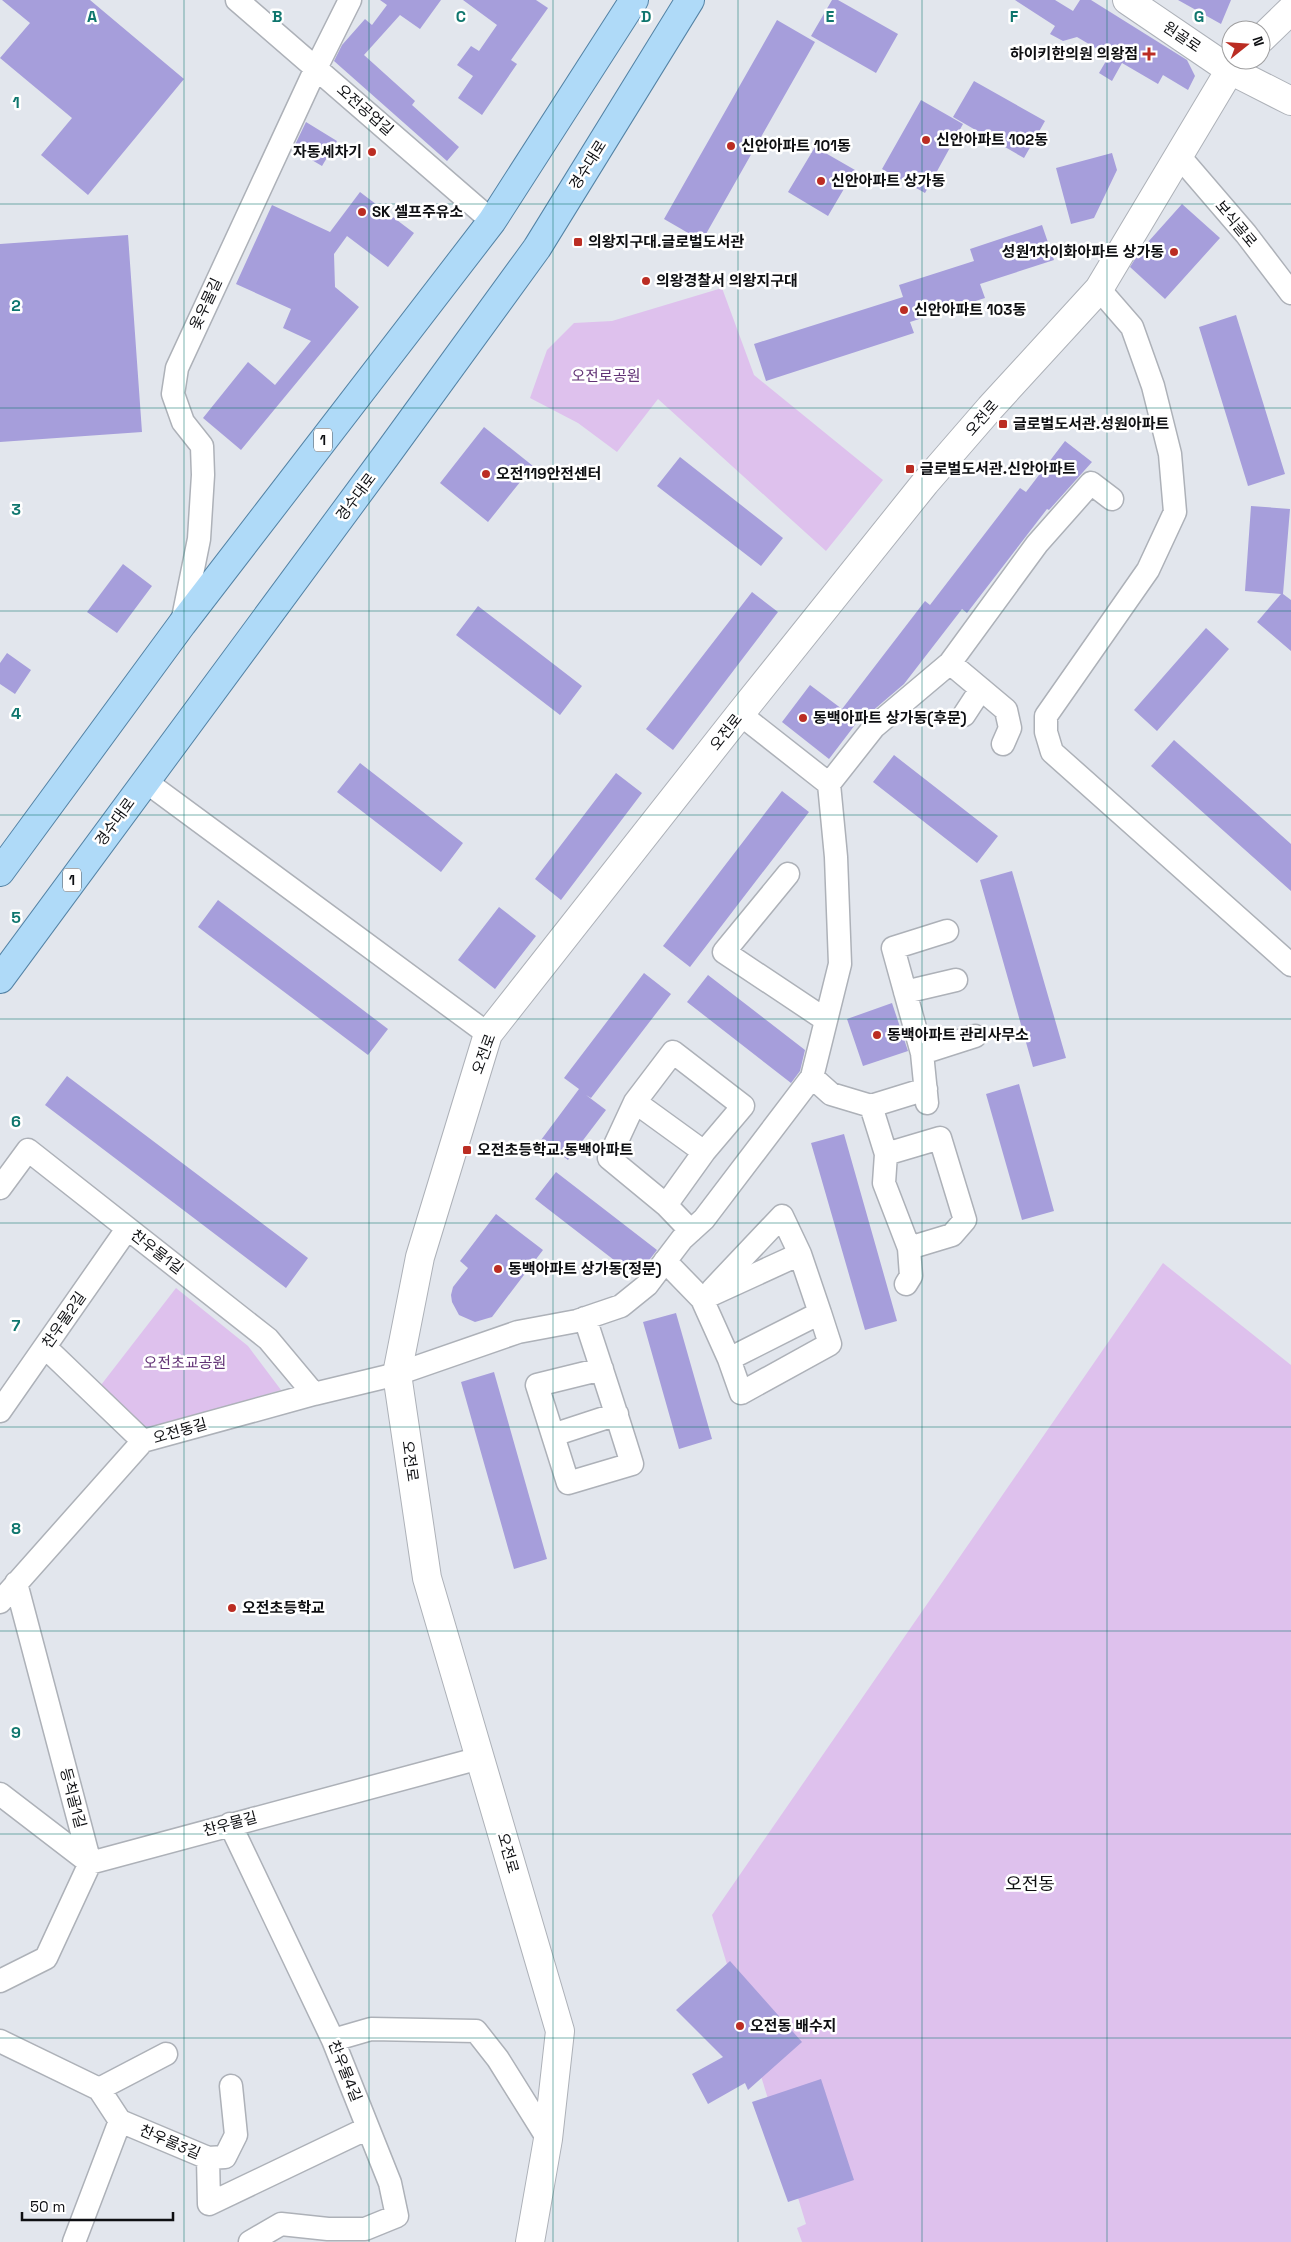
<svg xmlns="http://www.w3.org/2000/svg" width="1291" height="2242" viewBox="0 0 1291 2242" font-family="'Space Grotesk','Noto Sans KR',sans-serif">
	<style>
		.green { fill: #dec1ed }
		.building { fill: #a69edb }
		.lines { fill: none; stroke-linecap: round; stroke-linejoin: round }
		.minor-casing { stroke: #adb1b8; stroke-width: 25 }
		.tertiary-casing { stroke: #adb1b8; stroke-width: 30 }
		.primary-casing { stroke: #5483a5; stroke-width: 30 }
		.minor { stroke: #fff; stroke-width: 22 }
		.tertiary { stroke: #fff; stroke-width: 28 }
		.primary { stroke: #afdaf8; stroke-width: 28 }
		.grid { fill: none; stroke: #0f766e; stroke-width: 1; stroke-opacity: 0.55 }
		.poi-dot { fill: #bb2d23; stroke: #fff; stroke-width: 2 }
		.labels { text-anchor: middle; stroke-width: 5; stroke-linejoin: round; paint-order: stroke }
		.shield { fill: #fff; stroke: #565759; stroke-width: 1 }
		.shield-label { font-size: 14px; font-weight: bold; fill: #0e0f12 }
		.street-label { font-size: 15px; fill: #0e0f12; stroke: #fff }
		.poi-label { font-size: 15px; font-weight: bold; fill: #0e0f12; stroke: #fff; text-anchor: start }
		.park-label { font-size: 15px; fill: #613275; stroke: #fff }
		.quarter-label { font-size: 18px; fill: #0e0f12; stroke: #fff }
		.grid-label { font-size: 16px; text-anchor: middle; font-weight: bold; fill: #0f766e; stroke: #fff; stroke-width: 5; stroke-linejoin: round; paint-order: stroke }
	</style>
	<rect width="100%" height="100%" fill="#e2e6ed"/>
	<path class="green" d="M722,288L754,375L883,480L826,551L658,399L617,452L578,423L530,398L547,350L574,323L612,321Z
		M1163,1263L1291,1365V2242H802L797,2228L806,2224L712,1915Z
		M176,1288L248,1346L281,1390L143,1431L101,1385Z"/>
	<path class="building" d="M2,0H90L184,79L88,195L41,155L72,118L0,58L30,23Z
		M380,0H441L420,29L400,15L364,55L415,101L412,105L459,147L447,161L334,61L342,45L365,19L372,25L387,5Z
		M463,0H536L548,8L511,60L517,64L482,115L458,98L473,76L457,65L471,46L479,51L497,25Z
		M832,0H838L898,34L876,73L811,36Z
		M1015,0H1055L1073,11L1080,0H1091L1187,60L1195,76L1188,90L1163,75L1158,84L1122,63L1112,81L1099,73L1109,56L1077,37L1063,41L1050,34L1055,26Z
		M1178,0H1231L1221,24Z
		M777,20L815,42L702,241L664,219Z
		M974,81L1045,121L1024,158L953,117Z
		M921,100L963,124L925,193L882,169Z
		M306,122L337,141L322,166L293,149Z
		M815,147L855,170L828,216L788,192Z
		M1112,153L1117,170L1094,218L1071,224L1056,168Z
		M360,192L414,233L388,267L347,236L334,254L335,287L359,307L241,450L203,418L248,362L275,385L311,341L283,328L291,309L236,284L272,205L330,232Z
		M1182,204L1220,238L1165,299L1130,267L1140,251Z
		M1042,225L1054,260L980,284L985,298L910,322L914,333L766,381L754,344L903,297L899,285L974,261L970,249Z
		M128,235L142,432L0,442V244Z
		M1236,315L1285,474L1248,486L1199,327Z
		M484,427L533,466L488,522L440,483Z
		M1065,441L1092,462L1049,510L1047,509L967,613L962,609L904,684L863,719L861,717L829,759L782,722L810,685L842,709L925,601L930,605L1020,488L1026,492Z
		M680,457L783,538L761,566L657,486Z
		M1251,506L1290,509L1283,594L1291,600V651L1257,622L1281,594L1245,591Z
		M123,564L152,586L117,633L87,612Z
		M752,592L778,612L673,750L646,729Z
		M478,606L582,686L560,715L456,635Z
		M1206,628L1229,649L1157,731L1134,710Z
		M7,653L31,670L15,694L0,684V663Z
		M1174,740L1291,844V891L1151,766Z
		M894,755L998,836L977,863L873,782Z
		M360,763L463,843L441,872L337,792Z
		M616,773L642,793L561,900L535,879Z
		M782,791L809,812L690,967L663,946Z
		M1012,871L1066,1058L1033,1067L980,880Z
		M218,900L388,1029L368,1055L198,927Z
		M499,907L536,936L495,989L458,960Z
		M644,973L671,994L591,1098L586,1095L606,1110L568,1160L541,1140L579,1089L564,1078Z
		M708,975L805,1050L800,1071L791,1083L687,1002Z
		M892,1003L908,1051L863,1066L847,1019Z
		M67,1076L308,1258L286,1288L45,1105Z
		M1019,1084L1054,1211L1022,1220L986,1094Z
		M844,1134L897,1321L865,1330L811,1143Z
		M556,1172L657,1250L636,1277L535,1199Z
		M496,1214L543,1250L492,1317L475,1322L459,1315L452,1302L451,1295L453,1287L468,1268L460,1261Z
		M676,1313L712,1439L679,1449L643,1322Z
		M494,1372L547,1559L514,1569L461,1382Z
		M730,1961L802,2042L748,2090L745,2083L708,2104L692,2074L723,2057L676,2010Z
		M821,2079L854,2180L788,2202L752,2102Z"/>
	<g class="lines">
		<g class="minor-casing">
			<path id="minor" d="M237,0L492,221
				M1179,156L1246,234L1291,293
				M1099,289L1132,327L1153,386L1170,454L1175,512L1148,570L1046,716V732L1052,752L1291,965
				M182,623L199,539L203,475L202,446L183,422L173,394L177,368L316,68L350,0
				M950,663L1006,710L1010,728L1003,744
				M740,714L829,784
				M964,715L981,689
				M145,781L488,1034
				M788,874L724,952L826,1020
				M905,992L956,980
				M922,1053L975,1036
				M812,1077L831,1094L871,1106L886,1154L884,1183L909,1248L952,1235L965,1220L940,1138L886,1154
				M635,1102L704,1152
				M927,1103L922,1053L893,948L947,931
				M871,1106L926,1089
				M0,1188L28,1150L268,1339L314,1394
				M666,1205L704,1152L743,1106L673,1052L635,1102L609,1158L666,1205L691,1231
				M665,1261L702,1299L729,1359L820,1313L800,1254L702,1299
				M906,1284L911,1276L909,1248
				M712,1290L782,1216L800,1254
				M585,1318C601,1367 617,1415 632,1464L568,1483L537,1385L602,1369
				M45,1347L143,1441
				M729,1359L741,1393L830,1344L820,1313
				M0,1411L127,1229
				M553,1435L617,1414
				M0,1602L143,1441L314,1394L397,1374L518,1332L577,1321L621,1306L647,1285L682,1239L704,1219L812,1077L840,964L836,857L829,784L874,727L950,663L1037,544L1091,483L1112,499
				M0,1794L90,1863L480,1758
				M230,1824L333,2040L390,2183L397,2216L365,2229H328L281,2224L250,2242
				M0,1981L46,1958L90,1863L16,1583
				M333,2040L371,2029L476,2031L498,2059L548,2139
				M0,2041L99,2089L120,2121L208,2158L209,2204L368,2128
				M99,2089L166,2054
				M208,2158L225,2157L236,2135L231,2086
				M74,2242L120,2121"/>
		</g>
		<g class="tertiary-casing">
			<path id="tertiary" d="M1127,0L1230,70L1291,101
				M1261,39L1291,10
				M530,2242L548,2139L560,2031L427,1578L397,1374L420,1257L488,1034L740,714L925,483L990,408L1099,289L1230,70L1240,60"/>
		</g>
		<g class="primary-casing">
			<path id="primary" d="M0,872L182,624L492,221L634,0
				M0,979L385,457L537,248L690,0"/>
		</g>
		<use href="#minor" class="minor"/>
		<use href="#tertiary" class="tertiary"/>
		<use href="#primary" class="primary"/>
	</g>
	<path class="grid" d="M184,0V2242M369,0V2242M553,0V2242M738,0V2242M922,0V2242M1107,0V2242M0,204H1291M0,408H1291M0,611H1291M0,815H1291M0,1019H1291M0,1223H1291M0,1427H1291M0,1631H1291M0,1834H1291M0,2038H1291"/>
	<g class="poi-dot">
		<path d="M1146.5 46.5h5v5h5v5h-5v5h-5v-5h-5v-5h5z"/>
		<circle cx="926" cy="140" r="5"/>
		<circle cx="731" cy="146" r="5"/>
		<circle cx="372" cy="152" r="5"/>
		<circle cx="821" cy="181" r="5"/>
		<circle cx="362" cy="212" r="5"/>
		<rect x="573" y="237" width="10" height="10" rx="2.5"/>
		<circle cx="1174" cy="252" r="5"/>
		<circle cx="646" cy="281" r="5"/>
		<circle cx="904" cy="310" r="5"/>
		<rect x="998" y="419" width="10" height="10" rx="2.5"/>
		<rect x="905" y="464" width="10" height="10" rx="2.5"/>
		<circle cx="486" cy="474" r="5"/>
		<circle cx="803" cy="718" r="5"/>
		<circle cx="877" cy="1035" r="5"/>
		<rect x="462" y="1145" width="10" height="10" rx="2.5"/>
		<circle cx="498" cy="1269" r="5"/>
		<circle cx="232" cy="1608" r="5"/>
		<circle cx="740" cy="2026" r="5"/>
	</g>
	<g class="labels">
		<g class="shield">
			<rect x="314" y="428.5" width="18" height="23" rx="4"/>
			<rect x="63" y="868.5" width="18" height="23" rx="4"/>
		</g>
		<g class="shield-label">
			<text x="323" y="445">1</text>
			<text x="72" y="885">1</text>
		</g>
		<g class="street-label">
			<text transform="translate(1182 37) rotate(34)" y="5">원골로</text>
			<text transform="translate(365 110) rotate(41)" y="5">오전공업길</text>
			<text transform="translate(588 165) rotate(-58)" y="5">경수대로</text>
			<text transform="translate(1236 224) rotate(50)" y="5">보식골로</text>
			<text transform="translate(206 304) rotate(-65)" y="5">옻우물길</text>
			<text transform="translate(982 418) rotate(-49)" y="5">오전로</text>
			<text transform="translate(356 497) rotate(-53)" y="5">경수대로</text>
			<text transform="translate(726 732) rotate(-52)" y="5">오전로</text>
			<text transform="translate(115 822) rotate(-54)" y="5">경수대로</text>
			<text transform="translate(484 1054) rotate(-70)" y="5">오전로</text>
			<text transform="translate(157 1252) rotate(38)" y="5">찬우물1길</text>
			<text transform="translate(64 1320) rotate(-55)" y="5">찬우물2길</text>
			<text transform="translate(180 1431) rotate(-16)" y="5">오전동길</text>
			<text transform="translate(410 1461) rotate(82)" y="5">오전로</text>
			<text transform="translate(73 1798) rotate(75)" y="5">등칙골1길</text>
			<text transform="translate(230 1824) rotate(-15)" y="5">찬우물길</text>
			<text transform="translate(508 1853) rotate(74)" y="5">오전로</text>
			<text transform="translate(345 2071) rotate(68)" y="5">찬우물4길</text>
			<text transform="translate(170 2142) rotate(23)" y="5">찬우물3길</text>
		</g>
		<g class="poi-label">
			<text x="1138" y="59" text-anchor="end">하이키한의원 의왕점</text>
			<text x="936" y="145">신안아파트 102동</text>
			<text x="741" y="151">신안아파트 101동</text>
			<text x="362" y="157" text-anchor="end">자동세차기</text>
			<text x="831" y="186">신안아파트 상가동</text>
			<text x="372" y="217">SK 셀프주유소</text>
			<text x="588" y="247">의왕지구대.글로벌도서관</text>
			<text x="1164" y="257" text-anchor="end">성원1차이화아파트 상가동</text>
			<text x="656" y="286">의왕경찰서 의왕지구대</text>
			<text x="914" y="315">신안아파트 103동</text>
			<text x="1013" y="429">글로벌도서관.성원아파트</text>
			<text x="920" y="474">글로벌도서관.신안아파트</text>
			<text x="496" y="479">오전119안전센터</text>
			<text x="813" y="723">동백아파트 상가동(후문)</text>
			<text x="887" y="1040">동백아파트 관리사무소</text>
			<text x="477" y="1155">오전초등학교.동백아파트</text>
			<text x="508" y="1274">동백아파트 상가동(정문)</text>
			<text x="242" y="1613">오전초등학교</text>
			<text x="750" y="2031">오전동 배수지</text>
		</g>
		<g class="park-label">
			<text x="606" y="381">오전로공원</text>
			<text x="185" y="1368">오전초교공원</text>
		</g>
		<g class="quarter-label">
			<text x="1030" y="1890">오전동</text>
		</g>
	</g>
	<g class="grid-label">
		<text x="92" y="22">A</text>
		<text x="277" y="22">B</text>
		<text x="461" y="22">C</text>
		<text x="646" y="22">D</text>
		<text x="830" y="22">E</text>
		<text x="1014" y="22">F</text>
		<text x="1199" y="22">G</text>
		<text x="16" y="108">1</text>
		<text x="16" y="311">2</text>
		<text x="16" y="515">3</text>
		<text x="16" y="719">4</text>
		<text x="16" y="923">5</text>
		<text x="16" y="1127">6</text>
		<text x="16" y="1331">7</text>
		<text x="16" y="1534">8</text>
		<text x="16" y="1738">9</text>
	</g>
	<g transform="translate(1246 45) rotate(73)"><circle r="24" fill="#ffffff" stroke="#9f9fa0"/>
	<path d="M0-4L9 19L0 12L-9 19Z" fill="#bb2d23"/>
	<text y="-8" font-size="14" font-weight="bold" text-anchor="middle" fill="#0e0f12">N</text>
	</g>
	<path d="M22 2212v8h151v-8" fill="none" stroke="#0e0f12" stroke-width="2.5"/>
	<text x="30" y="2212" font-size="15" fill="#0e0f12" stroke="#ffffff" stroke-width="4" paint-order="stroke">50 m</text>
</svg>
